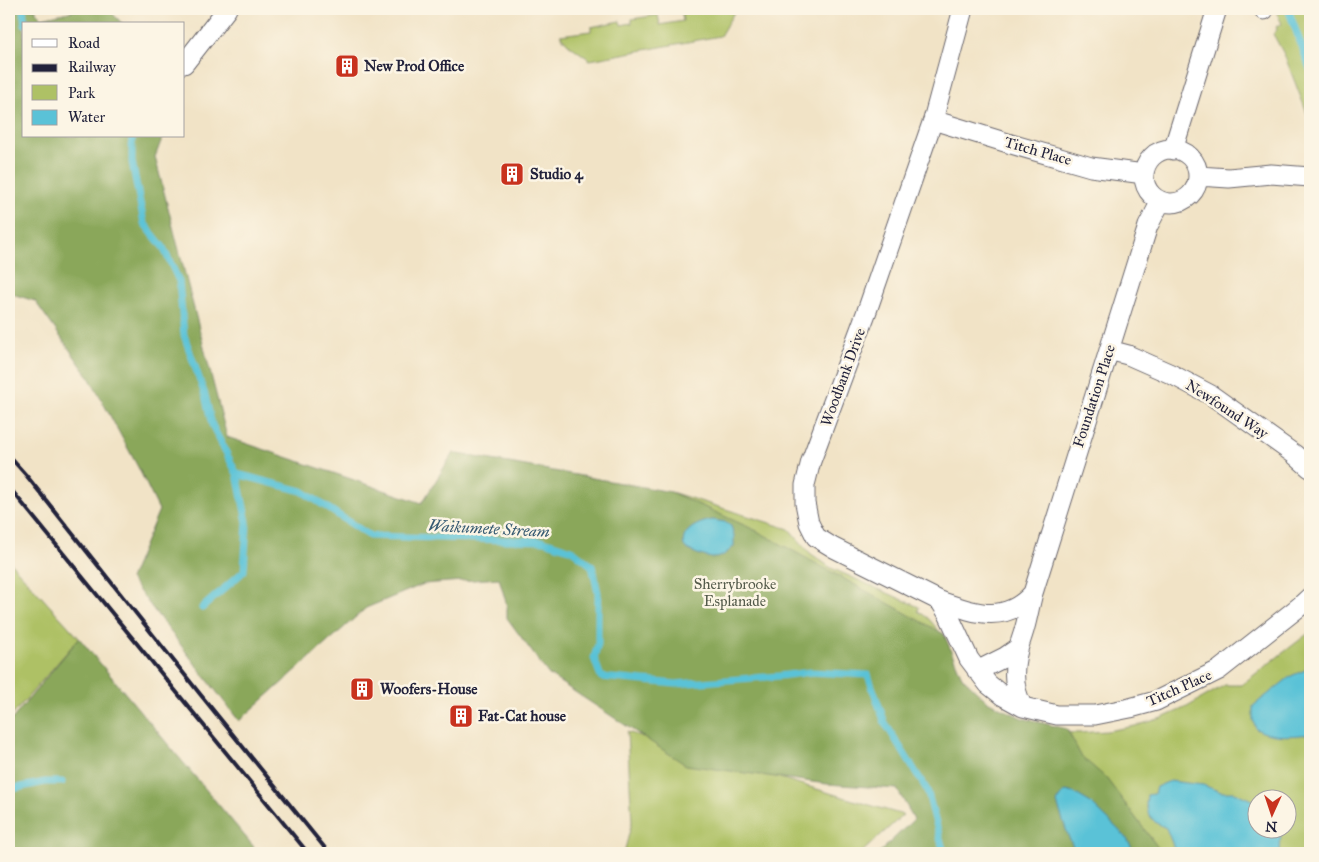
<svg xmlns="http://www.w3.org/2000/svg" width="1319" height="862" viewBox="0 0 1319 862" font-family="'IM FELL Great Primer',serif">
	<style>
		.green { fill: #aec165; stroke: #687250; fill-rule: evenodd }
		.forest { fill: #8aa75a; stroke: #56644a }
		.water { fill: #5ac2d7; stroke: #3e7289 }
		.lines { fill: none; stroke-linecap: round; stroke-linejoin: round }
		.stream { stroke: #5ac2d7; stroke-width: 7 }
		.minor-casing { stroke: #6a666c; stroke-width: 21 }
		.minor { stroke: #fff; stroke-width: 19 }
		.rail { stroke: #22223b; stroke-width: 4 }
		.labels { text-anchor: middle; stroke-width: 5; stroke-linejoin: round; paint-order: stroke }
		.poi-label { font-size: 15px; font-weight: bold; fill: #22223b; stroke: #fcf5e5; text-anchor: start }
		.street-label { font-size: 15px; fill: #22223b; stroke: #fcf5e5 }
		.park-label { font-size: 15px; fill: #535a4a; stroke: #fcf5e5 }
		.water-label { font-size: 16px; font-style: italic; fill: #365a72; stroke: #fcf5e5 }
	</style>
	<rect width="100%" height="100%" fill="#fcf5e5"/>
	<filter id="ink" filterUnits="userSpaceOnUse"><feTurbulence type="fractalNoise" baseFrequency=".02" numOctaves="2"/><feDisplacementMap in="SourceGraphic" scale="10" xChannelSelector="R" yChannelSelector="G"/><feConvolveMatrix kernelMatrix="1 2 1 2 8 2 1 2 1" color-interpolation-filters="sRGB"/></filter>
	<filter id="wash" filterUnits="userSpaceOnUse"><feTurbulence type="fractalNoise" baseFrequency=".0096" numOctaves="4" result="noise"/><feDisplacementMap in="SourceGraphic" scale="20" xChannelSelector="R" yChannelSelector="G"/><feGaussianBlur stdDeviation="1.12" result="paint"/><feColorMatrix in="noise" values="0 0 0 0 0 0 0 0 0 0 0 0 0 0 0 0 0 1.4 0 .05"/><feComposite in="paint" operator="in"/></filter>
	<g filter="url(#wash)">
		<rect width="100%" height="100%" fill="#f1e3c6"/>
		<path class="green" d="M681,9H736L720,36L590,60L568,44L560,35L591,31V27L620,21L621,25L632,23V19L658,15L660,25L683,21Z
			M1275,9H1310V121L1284,54L1273,34L1277,30L1276,27L1282,24Z
			M671,492L789,529L810,553L831,568L919,607L918,611L928,618L940,632L953,663L968,685L987,704L1052,732L1079,733L1107,731L1135,726L1162,718L1187,707L1225,685H1241L1310,632V853H939L931,822ZM1256,800H1286V830H1256Z
			M9,560L16,569L79,638L9,719Z
			M627,732L903,815L861,853H624L632,822Z"/>
		<path class="forest" d="M9,9H36V12L42,18L81,9H108L123,24H24V136H163L155,157L227,437L422,503L453,453L671,492L757,531L944,634L962,677L987,701L1022,718L1067,729L1081,756L1106,778L1162,853H879L914,819L897,789L827,784L686,765L549,675L507,618V606L499,578L424,584L366,608L239,721L130,579L159,510L138,467L89,377L35,301L9,293Z
			M79,638L259,853H9V723Z"/>
		<path class="water" d="M713,520L725,522L731,526L734,535V546C728,552 722,558 713,558C708,558 686,551 684,546C679,530 702,521 713,520Z
			M1310,668V734C1292,736 1272,738 1256,729L1253,720V706L1291,676Z
			M1170,781L1203,785L1221,792H1234L1256,802V830H1281L1280,853H1176L1166,828L1156,823L1149,815L1146,805L1147,795L1154,794L1156,787Z
			M1066,791L1074,793L1091,803L1126,837L1135,853H1076L1069,838L1057,803L1060,796Z"/>
		<g class="lines">
			<path class="stream" d="M23,9L25,24
				M1288,9L1310,69
				M132,136V162L144,223L163,247L179,281L184,335L205,395L212,425L237,474L302,491L370,536L544,541L572,550L592,566L598,593V644L594,658L601,677L676,684L779,676L811,672L868,675L885,723L927,790L944,853
				M202,608L244,571L247,522L237,474
				M9,792L12,789L45,782H62"/>
		</g>
	</g>
	<g filter="url(#ink)">
		<g class="lines">
			<g class="minor-casing">
				<path id="minor" d="M963,9L933,120L868,308L811,461L805,485V503L809,523L816,537L834,548L940,601L948,614L969,659L988,684L1003,696L1023,707L1057,715H1095L1130,708L1156,701L1219,670L1299,607L1310,597
					M1264,9V10
					M184,64L227,9
					M933,120L1011,144L1091,167L1144,174
					M1144 176a27 27 0 1 1 54 0a27 27 0 1 1-54 0Z
					M1173,150L1217,9
					M1198,176L1229,178L1271,174L1310,177
					M1109,350L1128,355L1171,374L1211,395L1294,454L1310,468
					M940,601C975,613 1005,625 1033,593
					M977,671L1005,657L1018,648
					M1023,707C1013,690 1013,669 1018,650C1020,642 1023,635 1025,627C1028,616 1030,604 1033,593L1148,226L1161,201"/>
			</g>
			<use href="#minor" class="minor"/>
			<path class="rail" d="M9,456L26,475L200,694L329,853
				M9,487L308,853"/>
		</g>
	</g>
	<defs>
		<g id="building-square" transform="scale(1.25)"><rect x="-9" y="-9" width="18" height="18" rx="4" fill="#c8321e" stroke="#fcf5e5"/><path d="M-4-6H4V6H1V3H-1V6H-4ZM-2.5-4.3h1.7v1.8h-1.7ZM.8-4.3h1.7v1.8H.8ZM-2.5-1h1.7V.8h-1.7ZM.8-1h1.7V.8H.8Z" fill="#fff"/></g>
	</defs>
	<g fill-rule="evenodd">
		<use href="#building-square" x="347" y="66"/>
		<use href="#building-square" x="512" y="174"/>
		<use href="#building-square" x="362" y="689"/>
		<use href="#building-square" x="461" y="716"/>
	</g>
	<g class="labels">
		<g class="poi-label">
			<text x="364" y="71">New Prod Office</text>
			<text x="530" y="179">Studio 4</text>
			<text x="380" y="694">Woofers-House</text>
			<text x="478" y="721">Fat-Cat house</text>
		</g>
		<g class="street-label">
			<text transform="translate(1038 151) rotate(16)" y="5">Titch Place</text>
			<text transform="translate(843 377) rotate(-70)" y="5">Woodbank Drive</text>
			<text transform="translate(1094 396) rotate(-72)" y="5">Foundation Place</text>
			<text transform="translate(1227 409) rotate(33)" y="5">Newfound Way</text>
			<text transform="translate(1179 688) rotate(-24)" y="5">Titch Place</text>
		</g>
		<g class="park-label">
			<text x="735" y="589">Sherrybrooke<tspan x="735" dy="17">Esplanade</tspan></text>
		</g>
		<g class="water-label">
			<text transform="translate(489 528) rotate(3)" y="6">Waikumete Stream</text>
		</g>
	</g>
	<rect width="1319" height="862" fill="none" stroke="#fcf5e5" stroke-width="30"/>
	<rect x="22" y="22" width="162" height="115" fill="#fcf5e5" stroke="#a5a1a1"/>
	<rect x="32" y="39" width="25" height="8" fill="#ffffff" stroke="#a5a1a1"/>
	<text x="68" y="48" font-size="15" fill="#22223b">Road</text>
	<rect x="32" y="64" width="25" height="8" fill="#22223b" stroke="#a5a1a1"/>
	<text x="68" y="72" font-size="15" fill="#22223b">Railway</text>
	<rect x="32" y="85" width="25" height="15" fill="#aec165" stroke="#a5a1a1"/>
	<text x="68" y="98" font-size="15" fill="#22223b">Park</text>
	<rect x="32" y="110" width="25" height="15" fill="#5ac2d7" stroke="#a5a1a1"/>
	<text x="68" y="122" font-size="15" fill="#22223b">Water</text>
	<g transform="translate(1272 814) rotate(183)"><circle r="24" fill="#fcf5e5" stroke="#a5a1a1"/>
	<path d="M0-4L9 19L0 12L-9 19Z" fill="#c8321e"/>
	<text y="-8" font-size="14" font-weight="bold" text-anchor="middle" fill="#22223b">N</text>
	</g>
</svg>
